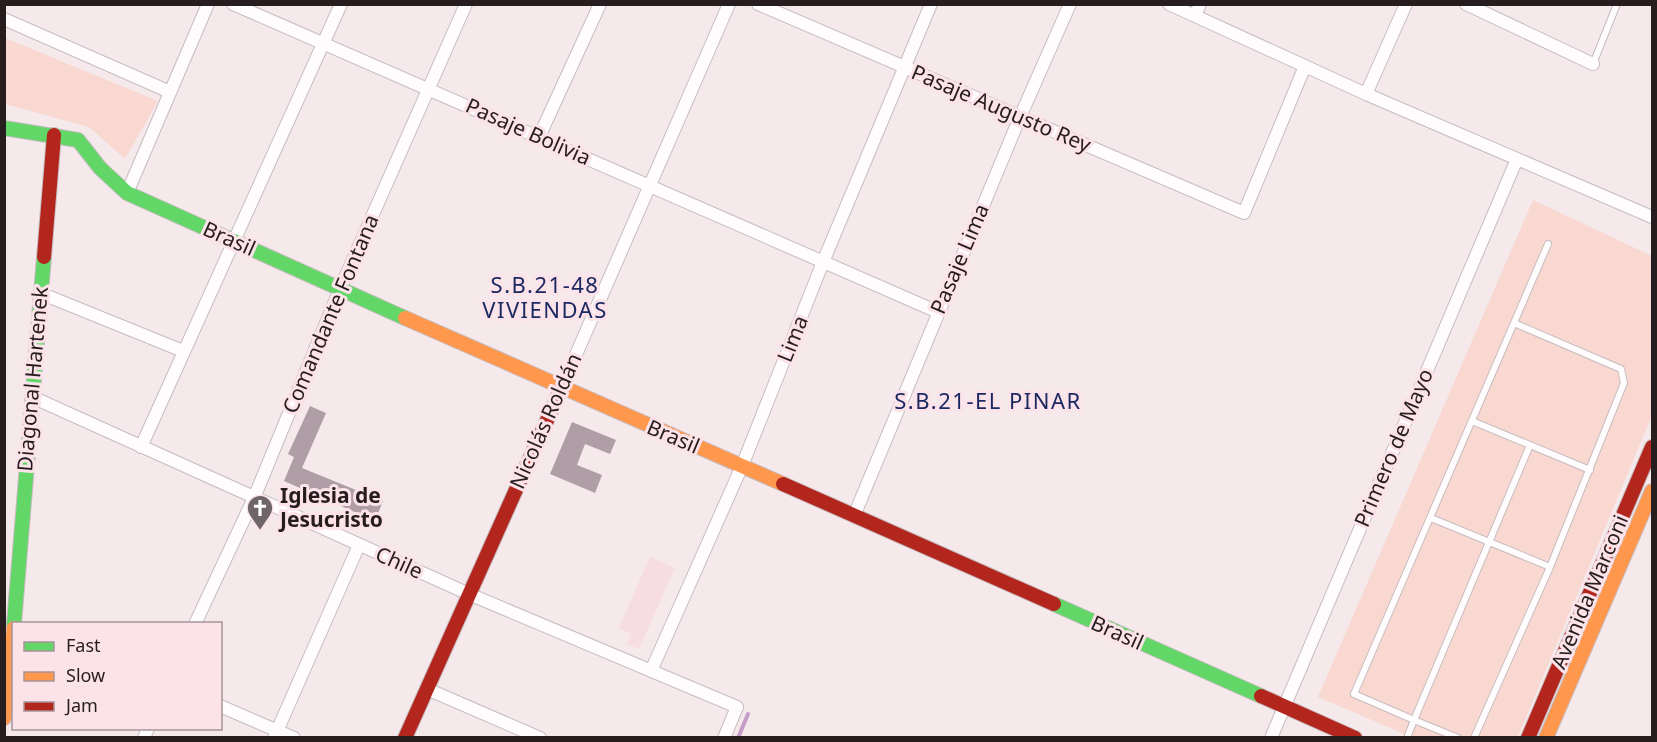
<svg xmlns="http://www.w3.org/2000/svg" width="1657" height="742" viewBox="0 0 1657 742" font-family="'Noto Sans',sans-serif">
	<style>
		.built { fill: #f7dce3 }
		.green { fill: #f8d8d0 }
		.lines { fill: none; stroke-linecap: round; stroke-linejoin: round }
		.stream { stroke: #c59dc6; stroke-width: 4 }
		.building { fill: #b09ea7 }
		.lane-casing { stroke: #c7bcbf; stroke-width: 8 }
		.street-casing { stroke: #c7bcbf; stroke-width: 14 }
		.fast-casing { stroke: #c7bcbf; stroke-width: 16 }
		.slow-casing { stroke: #c7bcbf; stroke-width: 16 }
		.jam-casing { stroke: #c7bcbf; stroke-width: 16 }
		.lane { stroke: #fefcfc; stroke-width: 6 }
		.street { stroke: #fefcfc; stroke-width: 12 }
		.fast { stroke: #63d668; stroke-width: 14 }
		.slow { stroke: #ff974d; stroke-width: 14 }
		.jam { stroke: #b3261e; stroke-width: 14 }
		.labels { text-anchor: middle; stroke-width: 6; stroke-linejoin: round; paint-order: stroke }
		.street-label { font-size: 21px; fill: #271d1f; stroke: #fbe3e9 }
		.poi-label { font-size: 21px; font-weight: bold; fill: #271d1f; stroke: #fbe3e9; text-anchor: start }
		.neighbourhood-label { font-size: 22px; letter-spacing: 1.5px; fill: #1b2961; stroke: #fbe3e9 }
	</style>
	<rect width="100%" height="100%" fill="#f5e9ec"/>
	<path class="built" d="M650,557L675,568L639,649L627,644L631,634L619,628Z"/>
	<path class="green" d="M5,38L158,101L125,159L89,127L5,104Z
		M1533,200L1652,256V415L1518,737H1411L1318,697Z"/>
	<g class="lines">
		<path class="stream" d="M738,738L748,714"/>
	</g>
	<path class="building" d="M310,406L326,413L302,468L383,501L375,521L284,481L294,457L288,454Z
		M572,422L616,440L610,454L585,444L577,465L602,475L595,493L550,474Z"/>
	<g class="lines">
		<g class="lane-casing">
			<path id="lane" d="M1593,64L1617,4
				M1514,323L1621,369L1624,383L1550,567
				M1472,421L1590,470
				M1530,445L1414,720L1354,694L1548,244
				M1431,518L1550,567L1474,738
				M1407,738L1414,720L1458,738"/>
		</g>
		<g class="street-casing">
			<path id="street" d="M233,4L938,312
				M758,4L1244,213L1305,66
				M1169,4L1366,94L1652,217
				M1466,4L1593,64
				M1195,16L1200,4
				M4,19L170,92
				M1366,94L1406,4
				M539,137L600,4
				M127,193L208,4
				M40,293L183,351
				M561,389L729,4
				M32,397L469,594L737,707L724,738
				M141,447L341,4
				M854,516L1020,117L1070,4
				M195,624L254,498L340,289L466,4
				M651,671L742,466L823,262L931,4
				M427,689L540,738
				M220,706L294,738
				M144,738L148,728
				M274,738L359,545
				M1271,738L1517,159"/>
		</g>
		<g class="fast-casing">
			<path id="fast" d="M4,128L78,140L100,168L127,193L405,318
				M1054,604L1261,696
				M14,624L44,257"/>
		</g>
		<g class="slow-casing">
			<path id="slow" d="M405,318L783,484
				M4,718L14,628
				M1546,738L1652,491"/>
		</g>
		<g class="jam-casing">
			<path id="jam" d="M44,257L54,135
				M783,484L1054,604
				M1261,696L1355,738
				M405,738L561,389
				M1528,738L1652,447"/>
		</g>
		<use href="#lane" class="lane"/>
		<use href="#street" class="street"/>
		<use href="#fast" class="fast"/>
		<use href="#slow" class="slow"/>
		<use href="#jam" class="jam"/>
	</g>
	<defs>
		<g id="church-pin" transform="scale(1.35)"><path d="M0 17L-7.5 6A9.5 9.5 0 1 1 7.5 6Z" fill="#6f6467" stroke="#fbe3e9"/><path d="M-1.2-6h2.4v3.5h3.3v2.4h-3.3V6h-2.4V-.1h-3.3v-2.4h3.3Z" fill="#fff"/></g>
	</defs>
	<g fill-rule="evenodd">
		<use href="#church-pin" x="260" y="508"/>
	</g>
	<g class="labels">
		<g class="street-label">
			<text transform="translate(1001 109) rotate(23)" y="7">Pasaje Augusto Rey</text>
			<text transform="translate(528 132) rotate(24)" y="7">Pasaje Bolivia</text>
			<text transform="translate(229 239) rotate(24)" y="7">Brasil</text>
			<text transform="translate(960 259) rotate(-67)" y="7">Pasaje Lima</text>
			<text transform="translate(331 314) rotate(-67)" y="7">Comandante Fontana</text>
			<text transform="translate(793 339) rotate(-68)" y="7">Lima</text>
			<text transform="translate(33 379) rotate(-85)" y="7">Diagonal Hartenek</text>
			<text transform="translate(546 421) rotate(-66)" y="7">Nicolás Roldán</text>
			<text transform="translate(673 437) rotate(23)" y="7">Brasil</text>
			<text transform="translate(1394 448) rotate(-67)" y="7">Primero de Mayo</text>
			<text transform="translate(399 563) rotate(24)" y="7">Chile</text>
			<text transform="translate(1590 592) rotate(-67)" y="7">Avenida Marconi</text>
			<text transform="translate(1117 633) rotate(24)" y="7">Brasil</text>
		</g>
		<g class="poi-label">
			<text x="280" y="503">Iglesia de<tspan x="280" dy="24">Jesucristo</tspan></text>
		</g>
		<g class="neighbourhood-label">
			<text x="545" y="293">S.B.21-48<tspan x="545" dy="25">VIVIENDAS</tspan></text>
			<text x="988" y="409">S.B.21-EL PINAR</text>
		</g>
	</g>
	<rect width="1657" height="742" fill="none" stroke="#271d1f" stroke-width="12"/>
	<rect x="12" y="622" width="210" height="108" fill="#fbe3e9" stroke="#a69498" stroke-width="1.5"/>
	<rect x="24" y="642" width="30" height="9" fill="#63d668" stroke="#a69498" stroke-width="1.5"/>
	<text x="66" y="652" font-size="18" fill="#271d1f">Fast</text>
	<rect x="24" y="672" width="30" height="9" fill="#ff974d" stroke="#a69498" stroke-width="1.5"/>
	<text x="66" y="682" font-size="18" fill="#271d1f">Slow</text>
	<rect x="24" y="702" width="30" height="9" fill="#b3261e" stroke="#a69498" stroke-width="1.5"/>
	<text x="66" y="712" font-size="18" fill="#271d1f">Jam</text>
</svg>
